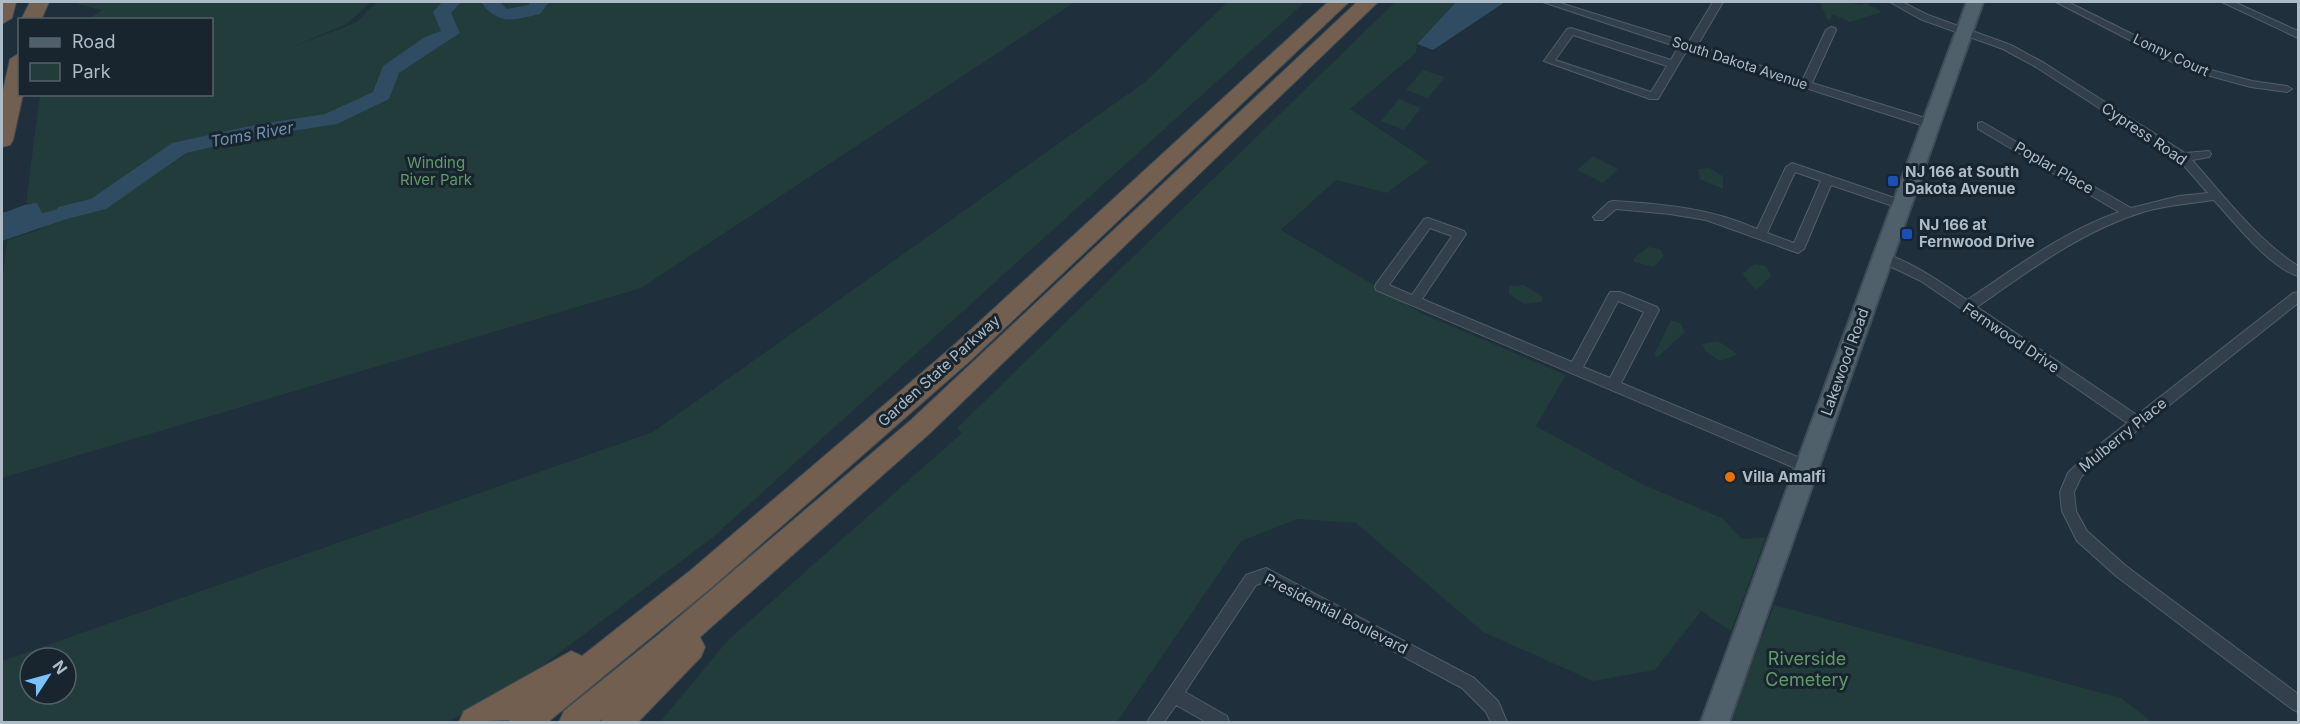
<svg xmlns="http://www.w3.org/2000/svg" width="2300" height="724" viewBox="0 0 2300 724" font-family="Inter,sans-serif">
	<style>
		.green { fill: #213c3b; fill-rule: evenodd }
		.water { fill: #2f4c62 }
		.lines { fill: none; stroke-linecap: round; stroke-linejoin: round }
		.river { fill: #2f4c62; fill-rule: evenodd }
		.street-casing { stroke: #505e68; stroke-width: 2 }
		.primary-casing { stroke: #3f4c57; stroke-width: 4 }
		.highway-casing { stroke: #3d4b55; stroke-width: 2 }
		.street { fill: #33404b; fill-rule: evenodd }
		.primary { fill: #50606b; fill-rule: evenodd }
		.highway { fill: #725f4f; fill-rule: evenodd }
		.transit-dot { fill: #1a4fb4; stroke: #18252f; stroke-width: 2 }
		.food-dot { fill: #e8710a; stroke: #18252f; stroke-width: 2 }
		.labels { text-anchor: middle; stroke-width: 6; stroke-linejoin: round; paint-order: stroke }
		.far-street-label { font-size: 14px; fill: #adbbc7; stroke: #18252f }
		.street-label { font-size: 15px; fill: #adbbc7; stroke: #18252f }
		.park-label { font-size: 15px; fill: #629a67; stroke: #18252f }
		.poi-label { font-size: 15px; font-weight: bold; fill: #adbbc7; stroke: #18252f; text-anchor: start }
		.water-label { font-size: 16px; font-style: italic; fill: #6b92ae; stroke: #18252f }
		.near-park-label { font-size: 18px; fill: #629a67; stroke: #18252f }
	</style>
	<rect width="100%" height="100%" fill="#1f2f3b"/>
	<path class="green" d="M78,2H371L347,24L290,48L357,22L377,2H1075L641,288L2,478V283L7,240L38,230L100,200L42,213L36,203H26L40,95L212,94V20L88,19L102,10L77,4Z
		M1227,2H1305L712,538L514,687L448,722H2V661L653,432L1145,82ZM30,658H66V694H30Z
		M1395,2H1456L1417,44L1416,53L1350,109L1429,162L1387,193L1336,180L1281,230L1421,313L1566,375L1536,426L1642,484L1722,518L1742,539L1766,537L1731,631L1701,611L1655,670L1593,681L1483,632L1356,523L1298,519L1241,541L1117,722H660L728,640L962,433L957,428Z
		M1820,2H1848L1861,5L1866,3L1882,12L1850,22L1832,14L1830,20L1827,19Z
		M1423,70L1445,77L1428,98L1406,90Z
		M1399,99L1421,108L1404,130L1381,121Z
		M1593,156L1618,169L1603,183L1577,170Z
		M1709,168L1723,176V189L1700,179L1698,169Z
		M1648,247L1660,249L1664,256L1654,267L1634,262L1633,259Z
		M1754,264L1766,266L1771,276L1756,290L1742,274Z
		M1524,285L1543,297L1542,302L1524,304L1509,294V286Z
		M1671,320L1680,323L1685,332L1658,357L1654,355Z
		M1718,341L1736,353V355L1720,361L1706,352L1702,344Z
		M1774,605L2121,698L2152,722H1730Z"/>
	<path class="water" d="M1456,2H1505L1433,50L1417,44Z
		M101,199L96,209L2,241V213C14,210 24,203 37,203L42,213Z"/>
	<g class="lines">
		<path class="river" d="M442,2H461L451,13L460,33L399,73L389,99L337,124L260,136L186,153L106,209L66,219L58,217L55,212L58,207L91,199L172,143L260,124L325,114L373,92L383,66L425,37L441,31L433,12Z
			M481,2H500L507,9L528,5L531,2H549L540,14C514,20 498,26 481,2Z"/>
		<g class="street-casing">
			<path id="street" d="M1543,2H1557L1688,43L1713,2H1723L1697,46L1803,79L1826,30L1831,27L1835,28L1836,30L1812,83L1935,121L1937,124L1931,128L1927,127L1687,50L1658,99H1650L1544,61L1567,29L1571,28L1671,60L1678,47ZM1573,35L1667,66L1651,92L1555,60Z
				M1890,2H1902L1928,15L2011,45L2044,63L2185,153L2209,151L2211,154L2209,157L2192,160C2225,197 2256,239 2298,266V276C2270,268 2234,222 2214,200C2191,203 2168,205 2146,211C2083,230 2030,270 1977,307L2137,415L2293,293L2298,292V303L2095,464L2081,477L2074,492L2076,511L2087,531L2126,566L2298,694V712L2292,709L2116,576L2077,541L2062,511L2060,492L2068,473L2085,456L2127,423L1921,281L1879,261L1877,258L1879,255C1896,250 1952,290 1967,300C2015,268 2064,231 2119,212L1978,129V123L1982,122L2131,208L2179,196L2208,193L2179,160L2036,67L2003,49L1920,19Z
				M2056,2H2068L2196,66L2252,81L2287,86L2292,89L2287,92L2251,87L2188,70Z
				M2222,2H2234L2298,31V38Z
				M1792,163L1906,202L1908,205L1902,209L1831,185L1804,249L1798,253L1706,220L1670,214L1616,209L1603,220H1595L1593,217L1609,202L1613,201C1662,204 1711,208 1757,229L1786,167ZM1795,172L1821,181L1794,243L1767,233Z
				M1428,218L1464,231L1466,234L1422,299L1572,362L1610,292H1620L1657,307L1659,310L1621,383L1812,463L1814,467L1812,471L1807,473L1802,471L1376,290L1375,287L1376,284L1424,219ZM1430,228L1452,236L1412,295L1389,285ZM1618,301L1644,312L1610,378L1583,367Z
				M1266,568L1474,678L1498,701L1507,722H1491L1486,712L1462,688L1265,582L1256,585L1185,692L1227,716L1229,722H1206L1176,705L1164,722H1147L1246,575Z"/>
		</g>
		<g class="primary-casing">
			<path id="primary" d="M1967,2H1983L1729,722H1701Z"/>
		</g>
		<g class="highway-casing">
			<path id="highway" d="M2,2H16L12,18L2,24Z
				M30,2H49L41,20H21Z
				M1328,2H1349L971,360L711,588L548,722H508L509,720L459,722L464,711L571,651L582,656L691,570L953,346Z
				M1357,2H1378L929,434L700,637L705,647L701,657L638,722H601L602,719L598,722H559L564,711L658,635L911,420Z
				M20,53V94H23L13,140L10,145L2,147V95L10,59Z"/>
		</g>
		<use href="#street" class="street"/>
		<use href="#primary" class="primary"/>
		<use href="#highway" class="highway"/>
	</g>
	<g class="transit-dot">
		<rect x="1887" y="175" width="12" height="12" rx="3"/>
		<rect x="1901" y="228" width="12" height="12" rx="3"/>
	</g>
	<circle class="food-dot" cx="1730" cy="477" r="6"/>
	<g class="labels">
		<g class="far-street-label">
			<text transform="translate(2171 55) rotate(25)" y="5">Lonny Court</text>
			<text transform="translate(1740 63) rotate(18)" y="5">South Dakota Avenue</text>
		</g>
		<g class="street-label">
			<text transform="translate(2144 134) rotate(34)" y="5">Cypress Road</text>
			<text transform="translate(2054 168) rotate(30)" y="5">Poplar Place</text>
			<text transform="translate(2011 338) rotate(34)" y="5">Fernwood Drive</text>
			<text transform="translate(1845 362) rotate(-70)" y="5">Lakewood Road</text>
			<text transform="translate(939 371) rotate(-42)" y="5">Garden State Parkway</text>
			<text transform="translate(2123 435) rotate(-39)" y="5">Mulberry Place</text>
			<text transform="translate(1336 614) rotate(27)" y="5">Presidential Boulevard</text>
		</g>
		<g class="park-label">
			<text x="436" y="168">Winding<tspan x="436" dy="17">River Park</tspan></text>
		</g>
		<g class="poi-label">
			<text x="1905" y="177">NJ 166 at South<tspan x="1905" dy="17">Dakota Avenue</tspan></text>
			<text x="1919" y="230">NJ 166 at<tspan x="1919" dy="17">Fernwood Drive</tspan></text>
			<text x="1742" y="482">Villa Amalfi</text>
		</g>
		<g class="water-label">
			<text transform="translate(252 134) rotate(-10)" y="6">Toms River</text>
		</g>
		<g class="near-park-label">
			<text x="1807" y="665">Riverside<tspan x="1807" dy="21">Cemetery</tspan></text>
		</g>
	</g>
	<rect width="2300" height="724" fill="none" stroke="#adbbc7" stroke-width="6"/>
	<rect x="18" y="18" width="195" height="78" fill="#18252f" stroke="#54616c" stroke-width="1.5"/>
	<rect x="30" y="38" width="30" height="9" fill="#50606b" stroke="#54616c" stroke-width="1.5"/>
	<text x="72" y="48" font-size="18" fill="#adbbc7">Road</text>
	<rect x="30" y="63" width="30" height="18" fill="#213c3b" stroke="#54616c" stroke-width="1.5"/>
	<text x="72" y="78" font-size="18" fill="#adbbc7">Park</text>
	<g transform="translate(48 676) rotate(54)"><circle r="28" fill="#18252f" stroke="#54616c" stroke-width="1.5"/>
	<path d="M0-4.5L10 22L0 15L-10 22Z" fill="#7bc1ff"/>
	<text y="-9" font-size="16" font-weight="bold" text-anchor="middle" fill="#adbbc7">N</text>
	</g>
</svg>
